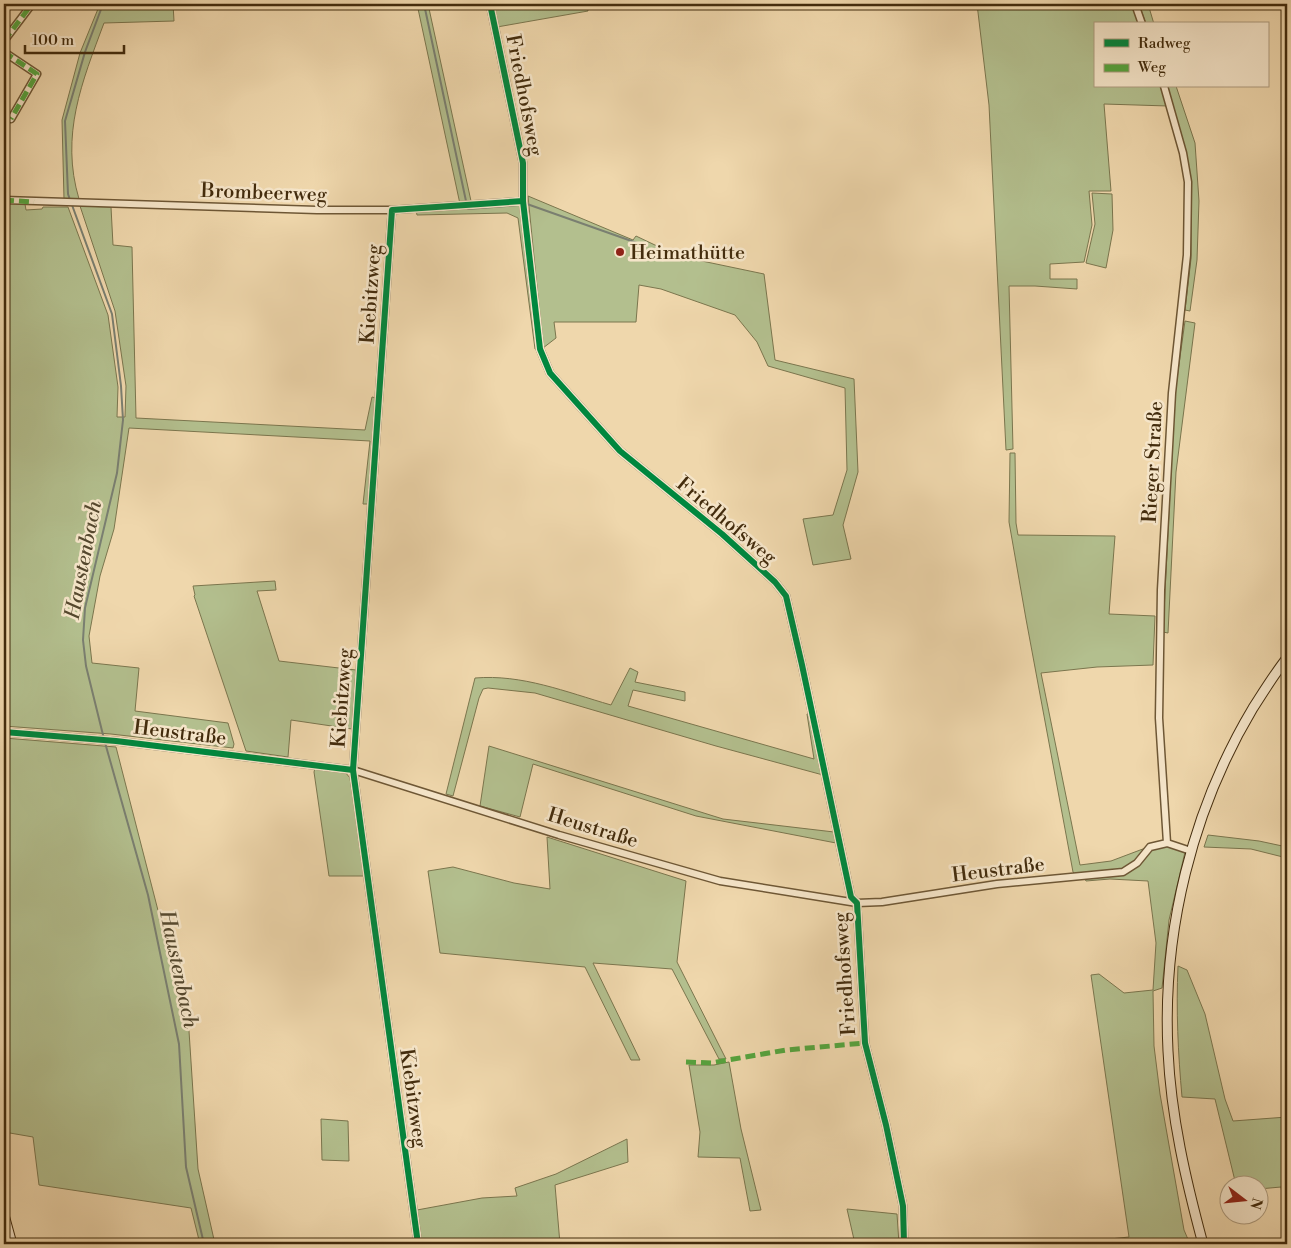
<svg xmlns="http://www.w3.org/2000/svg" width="1291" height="1248" viewBox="0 0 1291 1248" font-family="'Libre Bodoni',serif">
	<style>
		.green { fill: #b3bf8e; stroke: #7b764e }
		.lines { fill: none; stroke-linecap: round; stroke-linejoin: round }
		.stream { stroke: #7a7f71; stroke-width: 2 }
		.street-casing { stroke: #6e5735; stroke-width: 9 }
		.secondary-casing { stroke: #432c0d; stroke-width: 11 }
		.street { stroke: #f5e5c9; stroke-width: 6 }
		.secondary { stroke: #f5e5c9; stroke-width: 9 }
		.quiet { stroke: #55a43e; stroke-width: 5; stroke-dasharray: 10 5; stroke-linecap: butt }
		.cycleway-casing { stroke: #f5e5c9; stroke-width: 9 }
		.cycleway { stroke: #00873e; stroke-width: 6 }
		.poi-dot { fill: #8f2418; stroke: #f5e5c9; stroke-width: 2 }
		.labels { text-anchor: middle; stroke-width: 5; stroke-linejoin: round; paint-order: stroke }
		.street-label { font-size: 20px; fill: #432c0d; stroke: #f5e5c9 }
		.poi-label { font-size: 20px; fill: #432c0d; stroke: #f5e5c9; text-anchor: start }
		.water-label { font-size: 21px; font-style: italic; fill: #55482e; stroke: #f5e5c9 }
	</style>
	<rect width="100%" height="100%" fill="#efd7ac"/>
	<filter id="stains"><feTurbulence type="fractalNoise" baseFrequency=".004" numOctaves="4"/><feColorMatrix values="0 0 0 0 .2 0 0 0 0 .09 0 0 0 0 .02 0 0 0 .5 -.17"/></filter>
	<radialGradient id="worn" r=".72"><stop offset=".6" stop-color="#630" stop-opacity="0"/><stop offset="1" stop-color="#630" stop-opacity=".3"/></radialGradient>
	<path class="green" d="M100,4H173L174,21L104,23C82,82 60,135 79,199H64L62,120L80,53Z
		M417,4H428L471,201L460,204Z
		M493,4H587L588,11L497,27Z
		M977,4H1132L1140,24H1095V86H1161L1168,106L1104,104L1111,191H1089L1092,225L1084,262L1050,264V279H1077V289L1035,286H1009L1013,449L1006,450L989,105Z
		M1139,4H1148L1154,24H1146Z
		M1167,86H1176L1195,143L1199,201L1197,260L1190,311L1185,310L1191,259V182L1186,153Z
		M1092,193L1112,194L1113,230L1106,268L1086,263L1095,224Z
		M528,196L633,240L636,236L678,256L764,274L775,360L854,379L858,472L843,525L851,559L813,565L803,519L833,515L847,470L845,388L768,366L757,342L735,315L661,289L639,285L636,322H554L556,338L543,348Z
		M521,202L538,350L535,349L518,218L507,213L417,215L416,210Z
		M4,203L25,204L26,210L42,209L43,207H68L108,315L118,387L117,417H125L126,386L115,311L80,206L111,207L113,245L132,247L136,418L365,430L372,397L376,398L368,504H363L370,441L129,428L114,529L100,576L89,636L92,663L139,668L135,711L228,723L234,744L233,748L111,734L4,726Z
		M1185,321L1195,323L1176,472L1168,633L1163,632L1175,393Z
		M1010,453H1015L1016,523L1018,535L1115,536L1109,614L1155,616L1153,665L1097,667L1041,673L1080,865L1111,861L1164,841L1169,847L1185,852L1169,920L1162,988L1153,991L1154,1046L1160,1094L1184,1230L1190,1244H1062L1129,1237L1091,975L1099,974L1124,993L1153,990L1156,943L1148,881L1110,879L1086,881L1082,874H1075L1073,872L1026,619L1009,522Z
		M275,581L276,590L257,591L279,661L356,670L352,729L291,720L288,757L246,751L194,596L195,595L193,586Z
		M630,668L638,672L635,682L685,692V701L633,690L628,706L814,759L807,714L811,713L823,775L716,746L535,693L488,688L483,689L479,698L453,796L446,794L475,678C522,674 566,692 611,705Z
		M4,738L116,747L189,1031L198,1169L215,1244H200L191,1208L39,1185L33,1137L4,1132Z
		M489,746L723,819L834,832L836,843L696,816L533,764L520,817L480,806Z
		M315,768L345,772L350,778L365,876H329L314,772Z
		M1208,835L1259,841L1287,847V858L1251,849L1204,847Z
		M547,837L686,881L677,962L726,1059H719L672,969L593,963L640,1060H631L585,967L440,953L428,871L453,867L514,883L550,889Z
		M1178,966L1187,970L1205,1014L1225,1099L1233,1121L1287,1117V1224L1281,1187L1259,1189L1258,1186L1236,1185L1215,1099L1182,1097C1178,1053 1176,1010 1178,966Z
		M729,1062L741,1129L761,1210L750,1211L740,1158L698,1157L700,1132L689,1065H714Z
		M321,1119L348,1121L349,1161L322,1160Z
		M627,1139L628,1162L555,1185L560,1244H422L417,1210L482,1198L517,1196L515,1188L556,1174Z
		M847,1209L897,1214L899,1244H855Z"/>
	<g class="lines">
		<path class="stream" d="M424,4L466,201
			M70,200L68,194L65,121L85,52L103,4
			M527,204L640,244
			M72,205L112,314L121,386L123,420L117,473L85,608L83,640L86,666L104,739L148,895L179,1044L186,1167L204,1244
			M468,209L519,205"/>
		<g class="street-casing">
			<path id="street" d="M490,4L523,163V201L540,349L550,373L620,451L722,534L775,582L786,596L802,665L851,897L857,903L865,1043L886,1125L903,1206L904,1244
				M1135,4L1142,24
				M4,41L32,4
				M4,52L37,74L11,119
				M1164,86L1183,153L1188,182L1187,255L1172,393L1161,590L1159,718L1167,843
				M4,200L317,210H392L523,201
				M392,210L353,770L418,1244
				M4,732L116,741L353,770L559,835L720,881L857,903L882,902L997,884L1123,872L1137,863L1150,847L1167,843
				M1167,843L1191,851"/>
		</g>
		<g class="secondary-casing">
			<path id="secondary" d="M4,1215L12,1244
				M1203,1244C1186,1181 1171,1117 1168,1051C1162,932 1192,810 1253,708C1264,691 1275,673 1287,658"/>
		</g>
		<use href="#street" class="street"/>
		<use href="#secondary" class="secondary"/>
		<path class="quiet" d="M4,41L32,4
			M4,52L37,74L11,119
			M4,200L34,202
			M686,1062L711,1063L786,1050L865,1043"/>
		<g class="cycleway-casing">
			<path id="cycleway" d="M490,4L523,163V201L540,349L550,373L620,451L722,534L775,582L786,596L802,665L851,897L857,903L865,1043L886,1125L903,1206L904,1244
				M4,732L116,741L353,770
				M418,1244L353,770L392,210L523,201"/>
		</g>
		<use href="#cycleway" class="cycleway"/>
	</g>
	<circle class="poi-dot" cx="620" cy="252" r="5"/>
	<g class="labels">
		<g class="street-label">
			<text transform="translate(525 95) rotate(79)" y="7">Friedhofsweg</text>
			<text transform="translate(264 192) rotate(2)" y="7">Brombeerweg</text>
			<text transform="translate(370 294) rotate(-86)" y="7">Kiebitzweg</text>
			<text transform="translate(1152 462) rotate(-87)" y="7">Rieger Straße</text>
			<text transform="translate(727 520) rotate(40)" y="7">Friedhofsweg</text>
			<text transform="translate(341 698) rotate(-86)" y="7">Kiebitzweg</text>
			<text transform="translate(180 732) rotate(7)" y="7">Heustraße</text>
			<text transform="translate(593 827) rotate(17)" y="7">Heustraße</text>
			<text transform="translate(998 869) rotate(-7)" y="7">Heustraße</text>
			<text transform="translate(844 974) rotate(-94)" y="7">Friedhofsweg</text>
			<text transform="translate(414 1098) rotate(82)" y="7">Kiebitzweg</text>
		</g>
		<g class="poi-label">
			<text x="630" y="259">Heimathütte</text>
		</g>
		<g class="water-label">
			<text transform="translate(83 560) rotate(-79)" y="7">Haustenbach</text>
			<text transform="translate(179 969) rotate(78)" y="7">Haustenbach</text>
		</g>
	</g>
	<rect width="1291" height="1248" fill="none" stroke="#efd7ac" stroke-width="20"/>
	<rect x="5" y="5" width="1281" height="1238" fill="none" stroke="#432c0d" stroke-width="2.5"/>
	<rect x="10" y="10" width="1271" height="1228" fill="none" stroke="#432c0d"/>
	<rect x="1094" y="22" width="175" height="65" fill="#f5e5c9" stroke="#ae9b7e"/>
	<rect x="1104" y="39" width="25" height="8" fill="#00873e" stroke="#ae9b7e"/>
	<text x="1138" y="48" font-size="15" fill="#432c0d">Radweg</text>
	<rect x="1104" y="64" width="25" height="8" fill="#55a43e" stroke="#ae9b7e"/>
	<text x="1138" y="72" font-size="15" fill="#432c0d">Weg</text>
	<g transform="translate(1244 1200) rotate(106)"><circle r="24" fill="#f5e5c9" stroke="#ae9b7e"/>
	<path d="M0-4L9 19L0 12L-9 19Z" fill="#8f2418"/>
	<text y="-8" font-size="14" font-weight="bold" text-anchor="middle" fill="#432c0d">N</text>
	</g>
	<path d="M25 45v8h99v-8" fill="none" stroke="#432c0d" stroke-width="2.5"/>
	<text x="32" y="45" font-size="15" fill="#432c0d" stroke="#f5e5c9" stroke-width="4" paint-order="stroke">100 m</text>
	<rect width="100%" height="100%" filter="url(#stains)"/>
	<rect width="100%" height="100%" fill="url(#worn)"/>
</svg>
